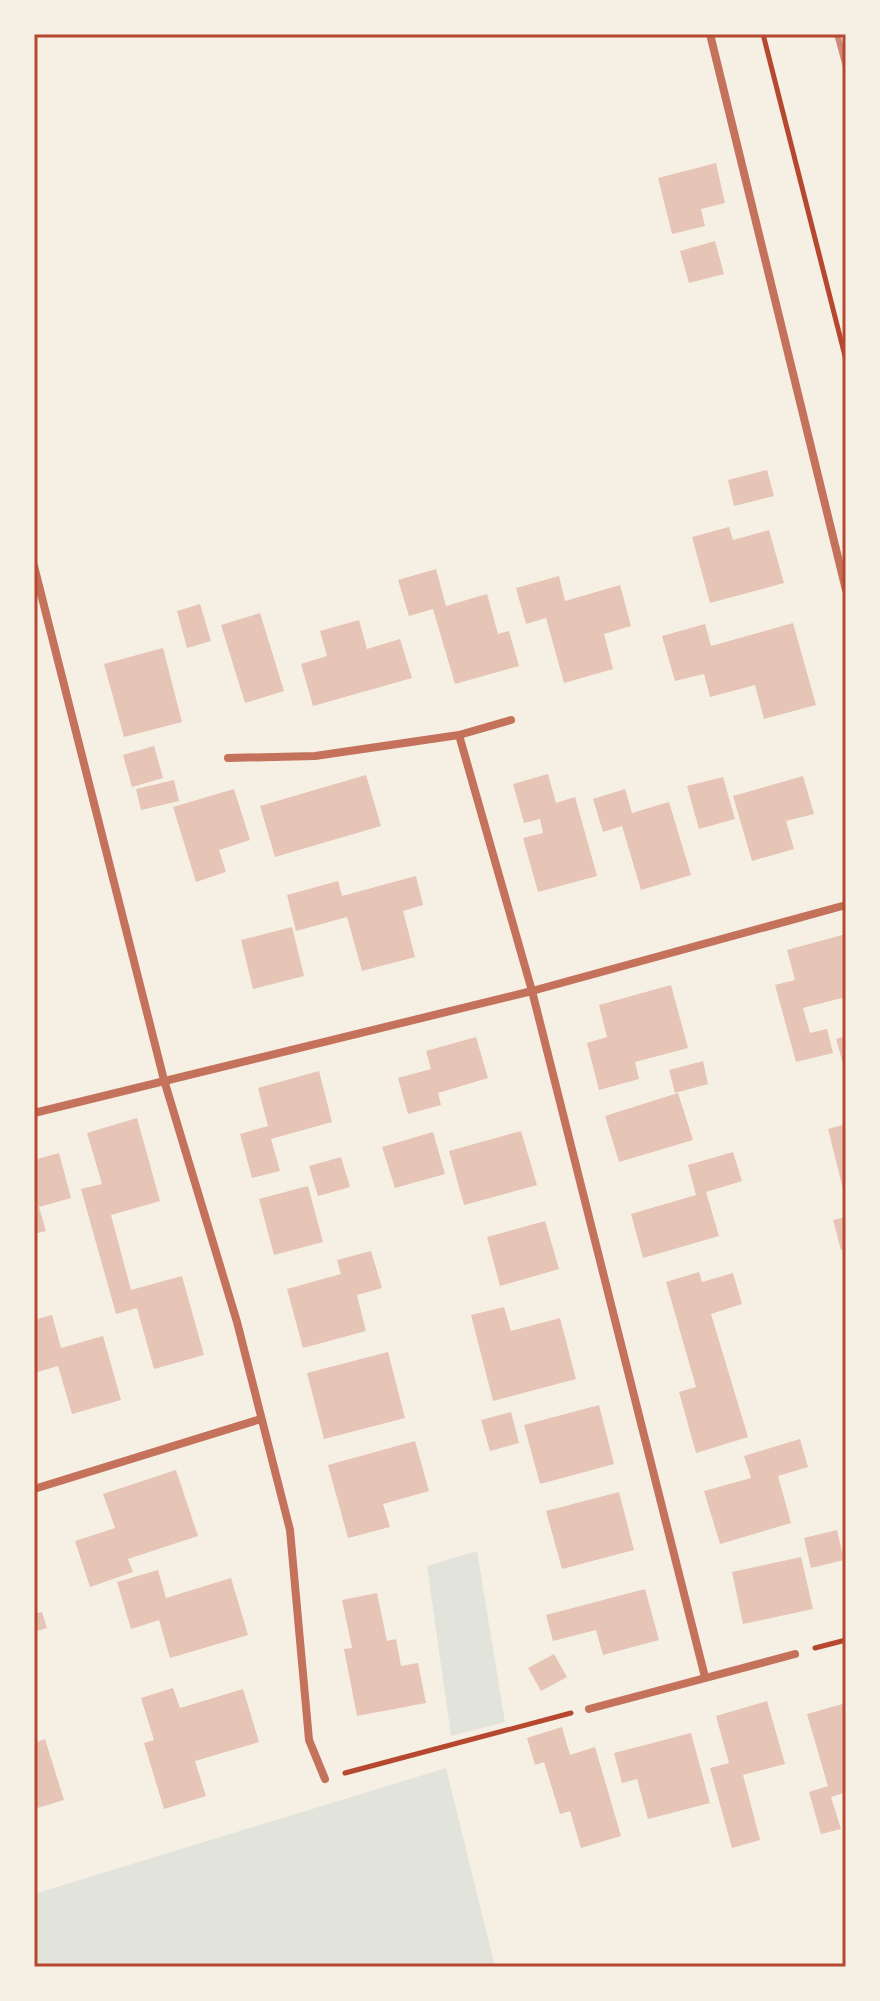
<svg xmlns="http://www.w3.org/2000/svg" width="880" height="2001" viewBox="0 0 880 2001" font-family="'Nunito Sans',sans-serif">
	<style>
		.green { fill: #e2e4dc }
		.building { fill: #e6c5b7 }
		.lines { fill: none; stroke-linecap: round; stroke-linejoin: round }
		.path { stroke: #b5482f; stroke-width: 5 }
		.minor { stroke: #c5725c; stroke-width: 8 }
		.rail { stroke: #cf8b77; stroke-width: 6 }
		.neatline { fill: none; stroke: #b5482f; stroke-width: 3 }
	</style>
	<rect width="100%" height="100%" fill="#f6efe4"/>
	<path class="green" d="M477,1551L505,1722L451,1736L427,1566Z
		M446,1768L495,1967H34V1894Z"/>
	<path class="building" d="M716,163L725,203L701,209L705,226L672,234L658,178Z
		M715,241L724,274L689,283L680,251Z
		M767,470L774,496L734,506L728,480Z
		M729,527L733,540L769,530L784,583L710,603L692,537Z
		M436,569L446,606L487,594L498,634L509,631L519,666L455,684L433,609L409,616L398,580Z
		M559,576L565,601L620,585L631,626L604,634L613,669L564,683L546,618L526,624L516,588Z
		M200,604L211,641L187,648L177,611Z
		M260,613L284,691L245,703L221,625Z
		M359,620L367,649L400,639L412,678L313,706L301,664L327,656L320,631Z
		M793,623L816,705L764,719L755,685L710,697L704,674L675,681L662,636L705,624L711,646Z
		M163,648L182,722L124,737L104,664Z
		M154,746L163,778L132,787L123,755Z
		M548,774L556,803L575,797L597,876L538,892L523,838L543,833L540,819L524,823L513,784Z
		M366,775L381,826L275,857L260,806Z
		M803,776L814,814L786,821L794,849L752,861L733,796Z
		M723,777L735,819L699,829L687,786Z
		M174,780L179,801L141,810L136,789Z
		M234,789L250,840L219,850L226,872L196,882L173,807Z
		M625,789L632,813L669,802L691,875L641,890L622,826L603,832L593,799Z
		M416,876L423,905L403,911L415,957L362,971L347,917L296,931L287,895L338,881L342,896Z
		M292,927L304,976L253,989L241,940Z
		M846,934V997L803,1008L810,1033L827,1029L833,1053L796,1062L775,985L795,980L787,950Z
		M671,985L688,1048L635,1062L639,1079L599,1090L587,1043L607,1037L599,1005Z
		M846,1036V1071H845L836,1039Z
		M476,1037L488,1078L438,1093L441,1105L408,1114L398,1078L431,1069L426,1051Z
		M703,1061L708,1084L675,1093L669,1070Z
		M319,1071L332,1122L271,1139L280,1171L252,1178L240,1134L268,1126L258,1088Z
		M678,1093L693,1140L619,1162L605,1116Z
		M137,1118L160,1201L111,1215L131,1290L182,1276L204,1355L154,1369L137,1308L116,1314L81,1189L102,1184L87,1133Z
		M846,1124V1197H845L828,1129Z
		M521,1131L537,1185L464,1205L449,1151Z
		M433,1132L445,1174L395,1188L382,1147Z
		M733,1152L742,1181L706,1192L719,1236L643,1258L631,1214L696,1195L688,1165Z
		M59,1153L71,1198L39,1207L46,1231L34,1234V1160Z
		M341,1157L350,1187L318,1196L309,1166Z
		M308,1186L323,1242L274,1255L259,1199Z
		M846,1217V1249L841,1250L833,1220Z
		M545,1221L559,1269L500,1286L487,1237Z
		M371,1251L382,1288L357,1295L366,1331L303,1348L287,1289L341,1274L337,1260Z
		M699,1272L702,1282L733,1273L742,1304L711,1314L748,1437L696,1453L679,1392L696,1387L666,1282Z
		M504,1307L511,1331L560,1318L576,1379L493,1401L471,1315Z
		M52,1315L61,1348L103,1336L121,1400L72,1414L58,1366L34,1373V1320Z
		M388,1352L405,1418L324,1439L307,1373Z
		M599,1405L614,1464L540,1484L524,1425Z
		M511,1412L519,1443L490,1451L481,1420Z
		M800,1439L808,1467L778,1476L791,1523L720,1544L704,1491L751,1478L744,1456Z
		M415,1441L429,1491L383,1504L390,1527L348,1538L328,1465Z
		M176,1470L198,1536L128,1559L133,1572L90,1587L75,1541L115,1528L103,1494Z
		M619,1492L634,1550L562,1569L546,1511Z
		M837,1530L844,1560L811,1568L804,1538Z
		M801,1557L813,1609L743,1624L732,1572Z
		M158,1570L166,1598L231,1578L248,1635L170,1658L159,1620L131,1629L117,1582Z
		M645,1589L659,1640L603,1655L596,1630L553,1641L546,1615Z
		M377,1593L387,1641L396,1639L401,1666L418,1663L426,1703L357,1716L344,1649L352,1648L342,1600Z
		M42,1612L47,1628L34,1632V1614Z
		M554,1654L567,1677L541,1691L528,1668Z
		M173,1688L180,1708L243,1689L259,1742L195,1761L206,1796L164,1809L144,1743L154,1740L141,1698Z
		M767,1701L785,1764L743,1775L760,1840L732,1848L710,1768L729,1763L716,1716Z
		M846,1703V1792L831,1797L841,1829L821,1834L809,1792L828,1786L807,1714Z
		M562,1727L570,1755L595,1747L621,1836L581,1848L570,1811L560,1814L544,1762L535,1765L527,1738Z
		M691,1733L710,1803L648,1819L637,1779L622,1783L614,1753Z
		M45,1739L64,1800L34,1809V1743Z"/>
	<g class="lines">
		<path class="path" d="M763,34L846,360
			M815,1648L846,1640
			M345,1773L571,1713"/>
		<path class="minor" d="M710,34L846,590
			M34,566L164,1080L237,1322L290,1530L309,1740L325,1779
			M459,735L511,720
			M228,758L315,756L459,735L532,991L705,1677
			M34,1113L532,991L846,905
			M34,1489L261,1419
			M589,1709L795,1654"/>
		<path class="rail" d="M837,34L846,67"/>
	</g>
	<rect width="880" height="2001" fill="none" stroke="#f6efe4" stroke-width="72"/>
	<rect x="36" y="36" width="808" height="1929" class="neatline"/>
</svg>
